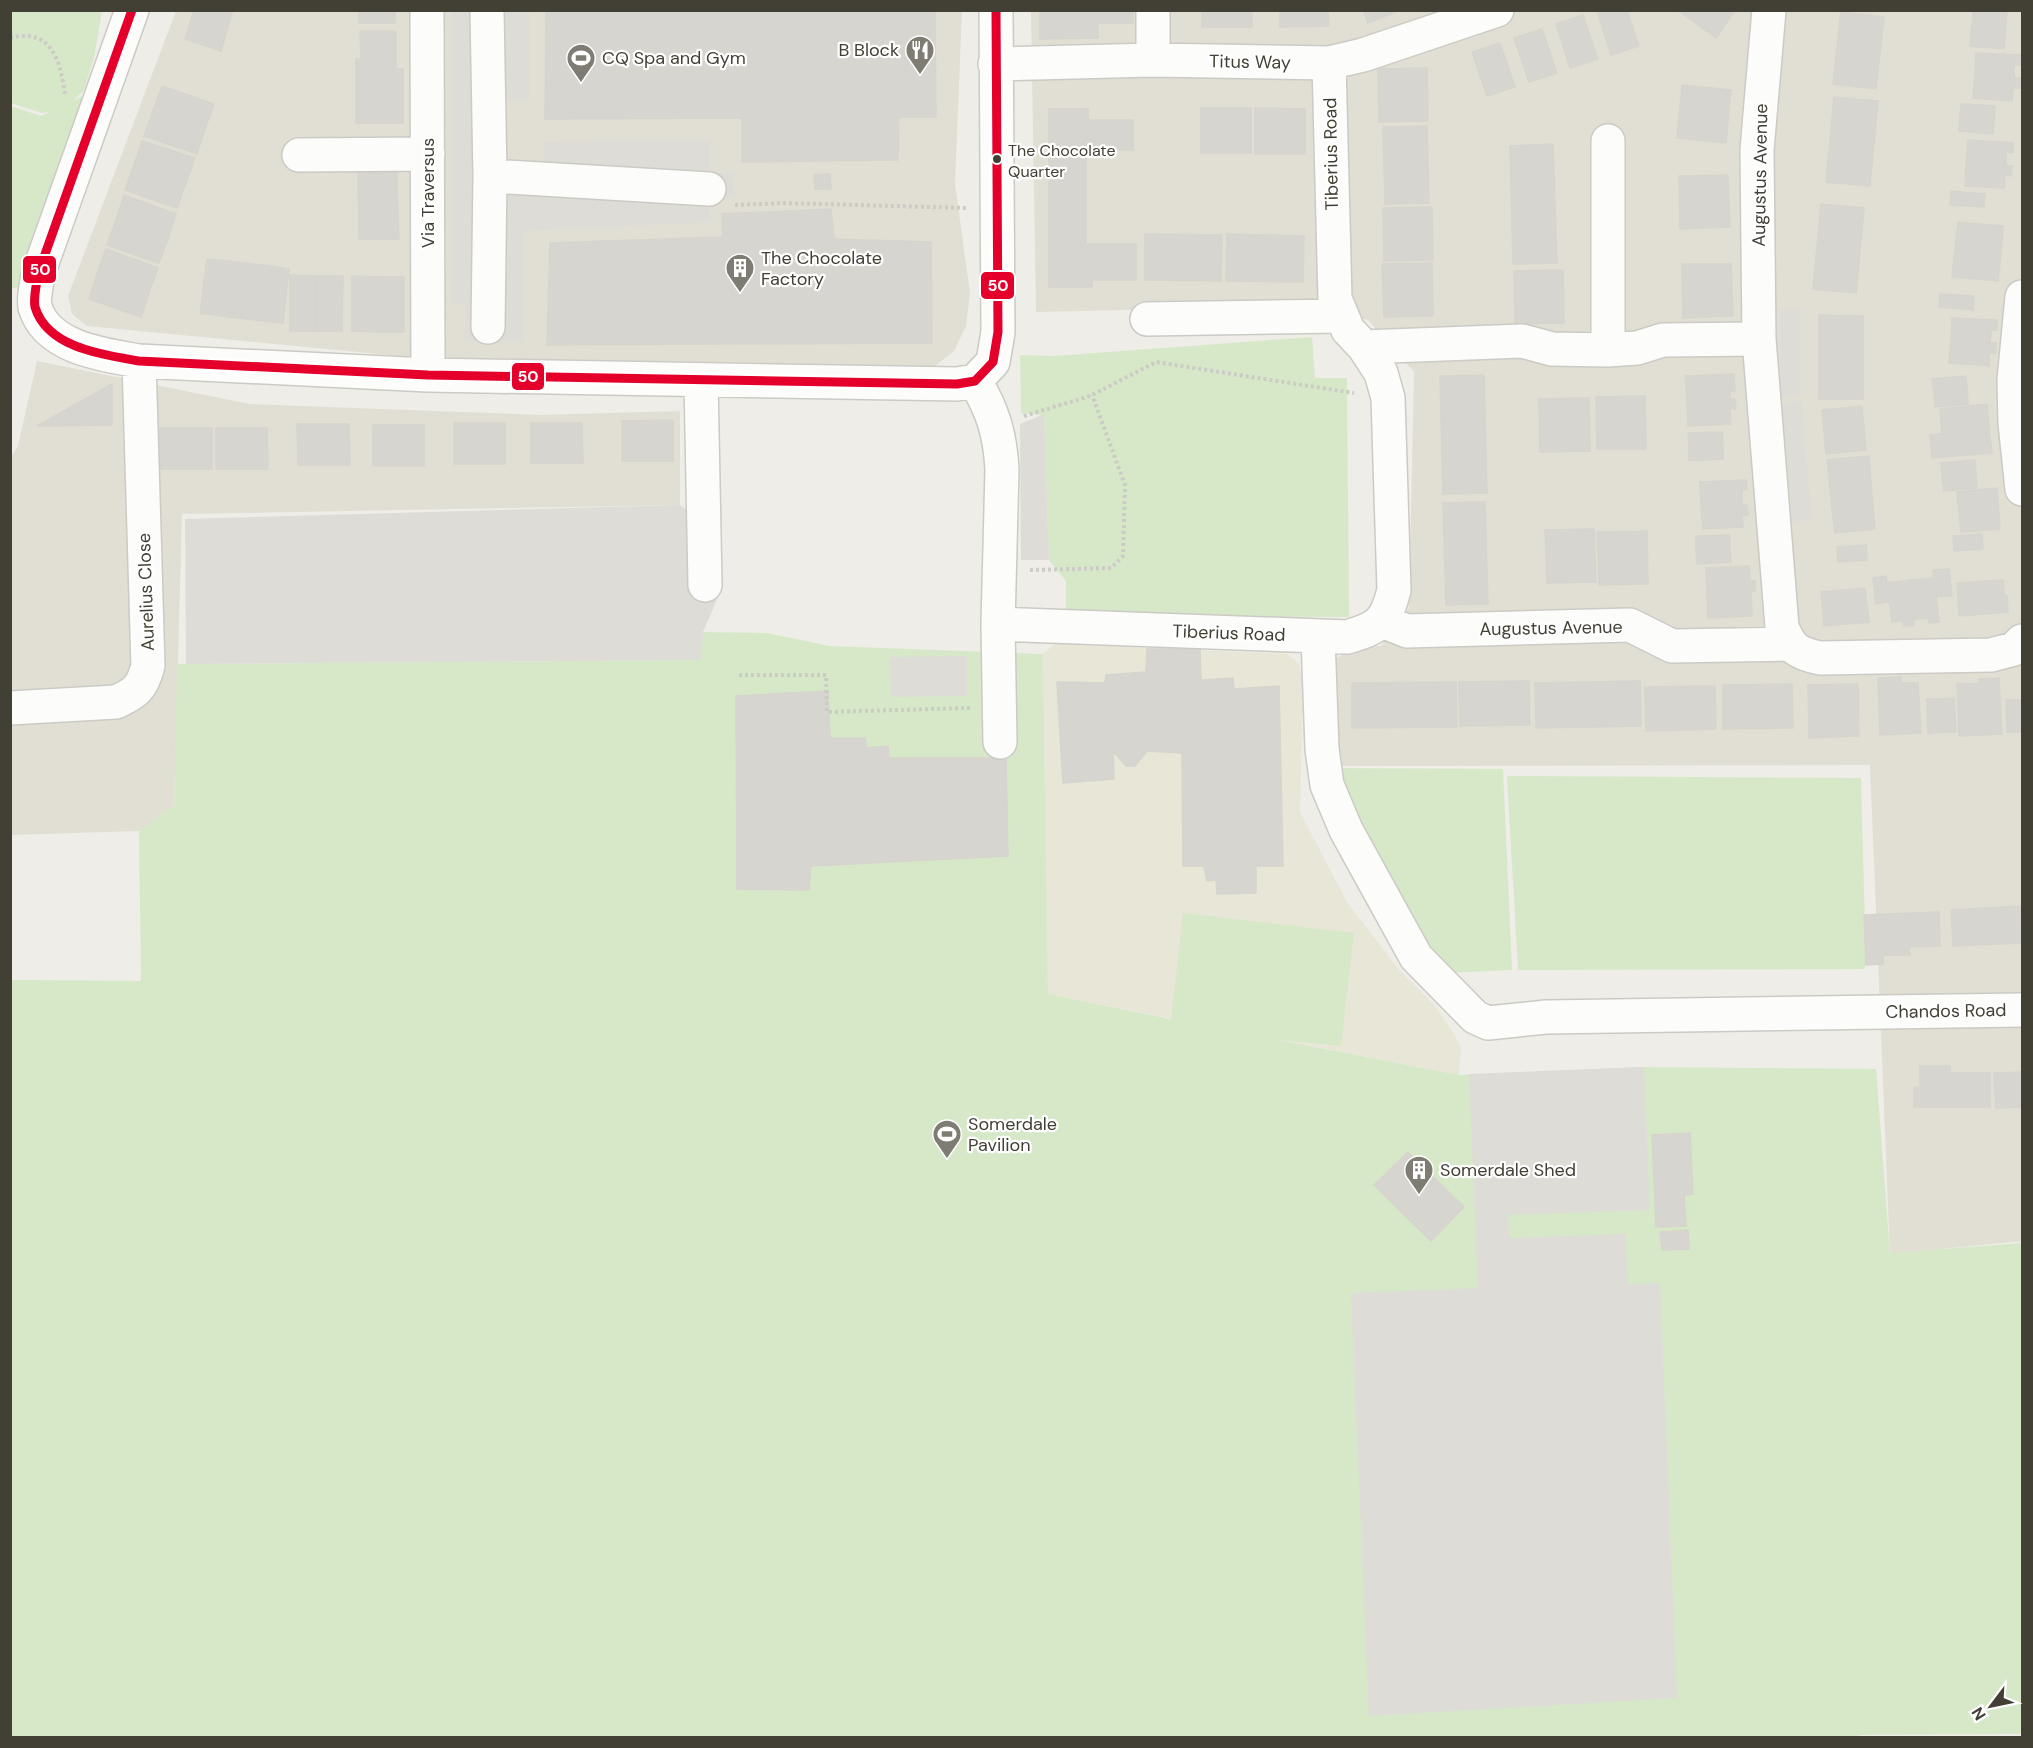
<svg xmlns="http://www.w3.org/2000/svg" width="2033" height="1748" viewBox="0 0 2033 1748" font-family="'DM Sans',sans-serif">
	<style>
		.residential { fill: #e1dfd4 }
		.education { fill: #e8e6d7 }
		.green { fill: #d7e8c8 }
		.parking { fill: #dddcd7 }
		.building { fill: #d7d5cf; stroke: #d6d4cd; stroke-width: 1.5 }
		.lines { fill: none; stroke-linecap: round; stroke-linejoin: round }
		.minor-casing { stroke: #cbcac5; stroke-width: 36 }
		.path { stroke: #cccbc6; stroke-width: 4; stroke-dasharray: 3 3; stroke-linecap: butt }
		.minor { stroke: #fcfcfb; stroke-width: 33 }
		.bus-1-casing { stroke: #fff; stroke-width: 14 }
		.bus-1 { stroke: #e4002b; stroke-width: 9 }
		.bus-dot { fill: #423f34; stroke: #fff; stroke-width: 2 }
		.labels { text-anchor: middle; stroke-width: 4.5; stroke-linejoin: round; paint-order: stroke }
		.bus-label { font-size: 16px; fill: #423f34; stroke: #fff; text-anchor: start }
		.poi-label { font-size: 18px; fill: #423f34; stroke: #fff; text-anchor: start }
		.street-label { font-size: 18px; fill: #423f34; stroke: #fff }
		.line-badge { stroke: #fff; stroke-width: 2 }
		.badge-label { font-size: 16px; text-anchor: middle; font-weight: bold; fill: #fff }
	</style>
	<rect width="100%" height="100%" fill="#eeede7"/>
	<path class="residential" d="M176,11H962L955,184L970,293L966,326L954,351L935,366L410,357L87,326L72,314L68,296Z
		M1031,11H2022V1241L1890,1254L1870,765L1333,766L1336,658L1359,647L1381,646L1409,608L1414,372L1368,320L1302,306L1036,312Z
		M37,361L250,404L540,415L680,411V505L182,514L174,805L139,831L11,835V457L18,446Z"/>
	<path class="education" d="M1055,644L1287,654L1299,664L1303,679L1300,812L1348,904L1401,972L1434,1005L1451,1029L1461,1047L1459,1075L1048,994L1043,654Z"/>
	<path class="green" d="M11,11H102L94,58L84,90L72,102L92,90L23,287L11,288V106L41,116L50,112L42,113L11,103Z
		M1312,337L1315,378H1347L1349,617L1066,616V581L1049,560L1044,415L1021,413L1020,355L1054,356Z
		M703,632L767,633L829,646L1043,654L1048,994L1171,1019L1183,913L1354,933L1341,1046L1279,1040L1459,1075L1644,1067L1876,1069L1890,1253L2022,1243V1734L1859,1735L1858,1738H11V980L141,981L139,831L174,805L177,664L700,660Z
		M1329,768L1503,769L1512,970L1421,974Z
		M1507,776L1861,778L1866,965L1864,969L1518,970Z"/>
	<path class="parking" d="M452,11H530V99L503,98L506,166L543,168L544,142L710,140L711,173H733L735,197L710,198L711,222L523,231V341L465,342V303L451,304Z
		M1799,309L1800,397H1781L1780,310Z
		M1801,401L1812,520L1793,522L1782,403Z
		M1044,414L1049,560H1021L1020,424Z
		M680,505L720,535L721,590L703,632L701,660L186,664L185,519Z
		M967,656V696L891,697L890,657Z
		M1644,1067L1650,1210L1508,1215L1509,1238L1625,1234L1628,1284L1660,1283L1677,1698L1369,1716L1351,1293L1478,1288L1469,1074Z"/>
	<path class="building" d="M194,10H233L221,51L185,39Z
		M359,10H395V23H359Z
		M546,10H935L936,117H899L898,160L742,162V118L545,119Z
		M1040,10H1133V23H1098V38L1040,39Z
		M1202,10H1252V27H1202Z
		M1280,10H1328L1329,26L1280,27Z
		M1363,10H1400L1368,23Z
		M1627,10L1639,46L1611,55L1597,11Z
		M1678,10H1735L1716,38Z
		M1973,10H2007L2006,21L1973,18Z
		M1841,12L1884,17L1876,89L1833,84Z
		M1583,15L1598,59L1570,68L1556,24Z
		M1973,18L2006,21L2005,35L1971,32Z
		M1542,29L1557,73L1529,82L1514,38Z
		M360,31H396V69H403V123H356V59H361Z
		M1971,32L2005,35L2004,49L1970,46Z
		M1500,43L1515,87L1487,96L1472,52Z
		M1976,53L2021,55V65H2014V78L1975,75Z
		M1427,68L1428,121L1379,122L1378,69Z
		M1975,75L2020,78V88H2013L2012,101L1973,98Z
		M1682,85L1731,90L1726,143L1677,138Z
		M162,86L214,104L205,129L153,111Z
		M1834,97L1878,101L1870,186L1826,182Z
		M1961,104L1995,106L1994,120L1960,117Z
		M1201,108H1251V153H1201Z
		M1255,108L1305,109V154H1255Z
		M1049,109H1088V120H1133V150H1086V244H1136V280H1092V287H1049Z
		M153,111L205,129L197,154L144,136Z
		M1960,117L1994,120L1993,134L1959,131Z
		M1427,126L1429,203L1385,204L1383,127Z
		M1968,140L2013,143V153L2006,152V165L1966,163Z
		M142,141L195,158L186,183L134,165Z
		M1553,144L1557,263L1513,264L1510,146Z
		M397,162V187L358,188V163Z
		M1966,163L2012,166L2011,176L2005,175L2004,188L1965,186Z
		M134,165L186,183L177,208L125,190Z
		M830,174L831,189H815L814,175Z
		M1728,175L1730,227L1680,229L1679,176Z
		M397,187L398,213H359L358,188Z
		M1951,191L1985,194L1984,207L1950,205Z
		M124,195L176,214L168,239L116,220Z
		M1821,204L1864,208L1856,293L1813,289Z
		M1432,207L1433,260L1384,261L1383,208Z
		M831,209L834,239L931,242L932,343L547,345L550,243L723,237L722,214Z
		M359,213H398L399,239H359Z
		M116,220L168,239L159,263L107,245Z
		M1958,222L2003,226L2001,254L1955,249Z
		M1145,234L1222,235L1221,281L1145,280Z
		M1227,234L1304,236L1303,282L1226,281Z
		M106,249L158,268L149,293L97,274Z
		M1955,249L2001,254L1998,281L1952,277Z
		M207,259L236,262L229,317L200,313Z
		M236,262L263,265L256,320L229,317Z
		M1432,263L1433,316L1384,317L1382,264Z
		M1682,264H1731L1733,316L1683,318Z
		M263,265L289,269L283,323L256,320Z
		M1563,270L1564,323L1515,324L1514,271Z
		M97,274L149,293L141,317L89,299Z
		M290,275L316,276V331H290Z
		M316,276H343L342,331H316Z
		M352,276L378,277V332L352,331Z
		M378,277H404V332H378Z
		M1940,294L1974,296L1973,310L1939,307Z
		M1819,315L1863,316V399H1819Z
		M1952,318L1997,320V330H1991L1990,343L1951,341Z
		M1951,341L1996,343V353H1989V366L1949,363Z
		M1734,374L1735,391H1730V399L1687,401L1685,376Z
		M1484,375L1487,493L1443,494L1440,376Z
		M1966,376L1967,389L1934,392L1932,379Z
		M112,384V425L37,426Z
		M1967,389L1968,404L1935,407L1934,392Z
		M1645,396L1646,449H1597L1596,397Z
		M1589,398L1590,451L1540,452L1539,399Z
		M1730,399H1735L1736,409H1730L1731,424L1688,426L1687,401Z
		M1987,404L1989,429L1942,434L1940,409Z
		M1862,406L1864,429L1824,432L1822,410Z
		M673,420V461H622V421Z
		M454,423H505V464H454Z
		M531,423H582L583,463H531Z
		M297,424H349L350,465H298Z
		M373,425H424V466H373Z
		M160,428H212V469H160Z
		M216,428H267L268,469H216Z
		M1864,429L1866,450L1826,454L1824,432Z
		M1989,429L1992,453L1932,458L1930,435Z
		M1722,432L1723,445L1689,447L1688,433Z
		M1723,445V459L1689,461V447Z
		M1869,456L1871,483L1830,487L1827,460Z
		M1975,460L1976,473L1942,477L1941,463Z
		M1976,473L1977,488L1944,491L1942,477Z
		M1746,480L1747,490H1742V505L1701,507L1700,482Z
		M1871,483L1873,506L1832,509L1830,487Z
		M1997,488L2000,529L1961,532L1957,492Z
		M1485,502L1488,604L1446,605L1443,503Z
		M1747,505L1748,515H1742L1743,527L1703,529L1701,507Z
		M1873,506L1875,529L1835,533L1832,509Z
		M1594,529L1596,582L1547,583L1545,530Z
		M1647,531L1648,584L1599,585L1597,532Z
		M1982,534L1983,549L1954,551L1953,536Z
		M1730,535V548L1696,550V536Z
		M1866,545L1867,560L1838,562L1837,547Z
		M1730,548L1731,562L1697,564L1696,550Z
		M1749,566L1750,581H1755V591L1707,593L1706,568Z
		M1949,569L1952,596L1936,597L1933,570Z
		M1886,576L1889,602L1876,604L1873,578Z
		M1934,578L1939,622L1929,623L1928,618L1914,620L1909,580Z
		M1909,580L1914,625L1904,626L1903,621L1892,622L1887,583Z
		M2003,580L2004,596H2007L2008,612L1959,616L1957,583Z
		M1865,588L1869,622L1824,626L1821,592Z
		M1751,591L1752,616L1708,618L1707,593Z
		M1147,649H1200L1201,680L1233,678L1234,689L1279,686L1283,866H1256V893L1217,894L1216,880L1207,881L1204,866H1183L1182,753L1147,751L1135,766H1126L1113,751L1114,779L1063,783L1057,682L1105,683L1106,675L1146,672Z
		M1901,677V683H1918L1921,733L1880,735L1878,678Z
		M1999,678L2002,734L1959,736L1957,684L1980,683L1979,679Z
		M1529,681L1530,725L1460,726L1459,682Z
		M1640,681L1641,726L1536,728L1535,683Z
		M1456,682L1457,727L1352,728V683Z
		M1792,684L1793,728L1723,729V685Z
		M1858,684L1859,736L1809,738L1808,685Z
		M1715,686L1716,729L1646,731L1645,687Z
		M828,691L830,738H865L867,748L888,746L889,758H1006L1008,856L811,866L809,890L737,889L736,696Z
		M1954,698L1956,732H1942L1940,699Z
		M1927,699H1940L1942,732L1928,734Z
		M2006,700H2022V732H2007Z
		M2020,906L2022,943L1953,946L1951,910Z
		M1939,912L1940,946L1909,947L1910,955H1883V964L1866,965L1864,915Z
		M1920,1066H1950V1073H1990V1107H1914V1087L1920,1088Z
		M2022,1072V1107L1996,1108L1994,1073Z
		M1690,1133L1693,1194L1684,1195L1686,1226L1656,1227L1652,1135Z
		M1408,1152L1464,1207L1431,1241L1374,1185Z
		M1688,1230L1689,1249L1662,1250L1660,1232Z"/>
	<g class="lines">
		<g class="minor-casing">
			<path id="minor" d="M132,10L38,274C37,283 33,298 35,307C47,348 104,355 139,361L428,375L957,384L975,381L993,362L998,332L996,10
				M427,10L428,375
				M487,10L490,176L488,327
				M1769,10L1757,150L1759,339L1782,627C1791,649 1797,653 1820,658L1991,655L2014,649L2022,641
				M1153,60V10
				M995,64L1153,60L1329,63L1363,55L1497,10
				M299,155L428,154
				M490,176L709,189
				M2022,297L2014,380L2015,423L2022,489
				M1147,319L1341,316
				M1364,347L1522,341L1552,349L1608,350L1637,348L1663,340L1759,339
				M1608,350V141
				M701,380L705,585
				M975,381C993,411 1000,434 1002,469L998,624L1347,637C1379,628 1386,622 1394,590L1388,398L1381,373L1364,347L1348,330L1335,299L1329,63
				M1382,621L1407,631L1630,625L1672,646L1789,644
				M998,624L1000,742
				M1318,637L1322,749L1327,785L1346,830L1416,957L1475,1017L1488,1023L1546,1017L2022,1010
				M10,708L116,702C136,693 142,688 148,666L139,361"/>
		</g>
		<path class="path" d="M10,38C52,27 60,61 65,94
			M735,205L784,203L967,208
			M1024,416L1090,396L1156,362L1354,393
			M1030,570L1111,568L1123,556L1125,485L1092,395
			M739,675H826L827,712L970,708"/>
		<use href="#minor" class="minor"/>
		<g class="bus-1-casing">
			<path id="bus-1" d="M132,10L38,274C37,283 33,298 35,307C47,348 104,355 139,361L428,375L957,384L975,381L993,362L998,332L996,10"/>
		</g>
		<use href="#bus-1" class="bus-1"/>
	</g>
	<defs>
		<g id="restaurant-pin" transform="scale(1.5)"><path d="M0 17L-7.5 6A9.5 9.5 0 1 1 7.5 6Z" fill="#7e7c73" stroke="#fff"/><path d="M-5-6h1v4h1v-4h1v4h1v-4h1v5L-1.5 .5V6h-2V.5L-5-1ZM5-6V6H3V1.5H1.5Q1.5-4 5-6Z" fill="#fff"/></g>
		<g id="stadium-pin" transform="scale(1.5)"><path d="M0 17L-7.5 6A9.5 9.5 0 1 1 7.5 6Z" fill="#7e7c73" stroke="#fff"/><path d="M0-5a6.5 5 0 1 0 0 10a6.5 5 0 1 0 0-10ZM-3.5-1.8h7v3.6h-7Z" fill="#fff"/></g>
		<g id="building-pin" transform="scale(1.5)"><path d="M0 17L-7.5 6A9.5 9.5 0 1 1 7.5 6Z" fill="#7e7c73" stroke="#fff"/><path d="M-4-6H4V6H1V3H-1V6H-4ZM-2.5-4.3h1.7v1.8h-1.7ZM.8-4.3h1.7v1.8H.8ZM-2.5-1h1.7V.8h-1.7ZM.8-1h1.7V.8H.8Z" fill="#fff"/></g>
	</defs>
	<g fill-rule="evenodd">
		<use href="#restaurant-pin" x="920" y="50"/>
		<use href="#stadium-pin" x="581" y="58"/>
		<use href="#building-pin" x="740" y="268"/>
		<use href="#stadium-pin" x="947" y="1134"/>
		<use href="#building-pin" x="1419" y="1170"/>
	</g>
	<circle class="bus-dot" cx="997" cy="159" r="5"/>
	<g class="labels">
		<g class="bus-label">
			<text x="1008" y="156">The Chocolate<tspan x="1008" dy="21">Quarter</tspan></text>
		</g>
		<g class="poi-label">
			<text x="899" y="56" text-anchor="end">B Block</text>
			<text x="602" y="64">CQ Spa and Gym</text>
			<text x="761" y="264">The Chocolate<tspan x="761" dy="21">Factory</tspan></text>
			<text x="968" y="1130">Somerdale<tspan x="968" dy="21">Pavilion</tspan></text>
			<text x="1440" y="1176">Somerdale Shed</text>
		</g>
		<g class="street-label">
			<text transform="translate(1250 62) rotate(1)" y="6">Titus Way</text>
			<text transform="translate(1331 154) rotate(-91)" y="6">Tiberius Road</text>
			<text transform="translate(1760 175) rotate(-89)" y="6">Augustus Avenue</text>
			<text transform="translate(428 193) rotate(-90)" y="6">Via Traversus</text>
			<text transform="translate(146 592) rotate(-92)" y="6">Aurelius Close</text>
			<text transform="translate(1551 628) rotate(-1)" y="6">Augustus Avenue</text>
			<text transform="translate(1229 633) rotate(2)" y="6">Tiberius Road</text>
			<text transform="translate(1946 1011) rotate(-1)" y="6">Chandos Road</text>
		</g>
	</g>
	<g class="line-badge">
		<rect x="22" y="255" width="35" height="29" rx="6" fill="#e4002b"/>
		<rect x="980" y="271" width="35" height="29" rx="6" fill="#e4002b"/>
		<rect x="511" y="362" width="34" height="29" rx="6" fill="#e4002b"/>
	</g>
	<g class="badge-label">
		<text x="40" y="275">50</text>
		<text x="998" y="291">50</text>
		<text x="528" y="382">50</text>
	</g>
	<rect width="2033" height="1748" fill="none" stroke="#423f34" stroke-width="24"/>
	<g transform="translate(1991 1706) rotate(238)" stroke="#ffffff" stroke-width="4.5" paint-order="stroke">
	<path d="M0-4.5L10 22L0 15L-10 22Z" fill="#423f34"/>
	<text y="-9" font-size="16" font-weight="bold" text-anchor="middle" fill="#423f34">N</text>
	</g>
</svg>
